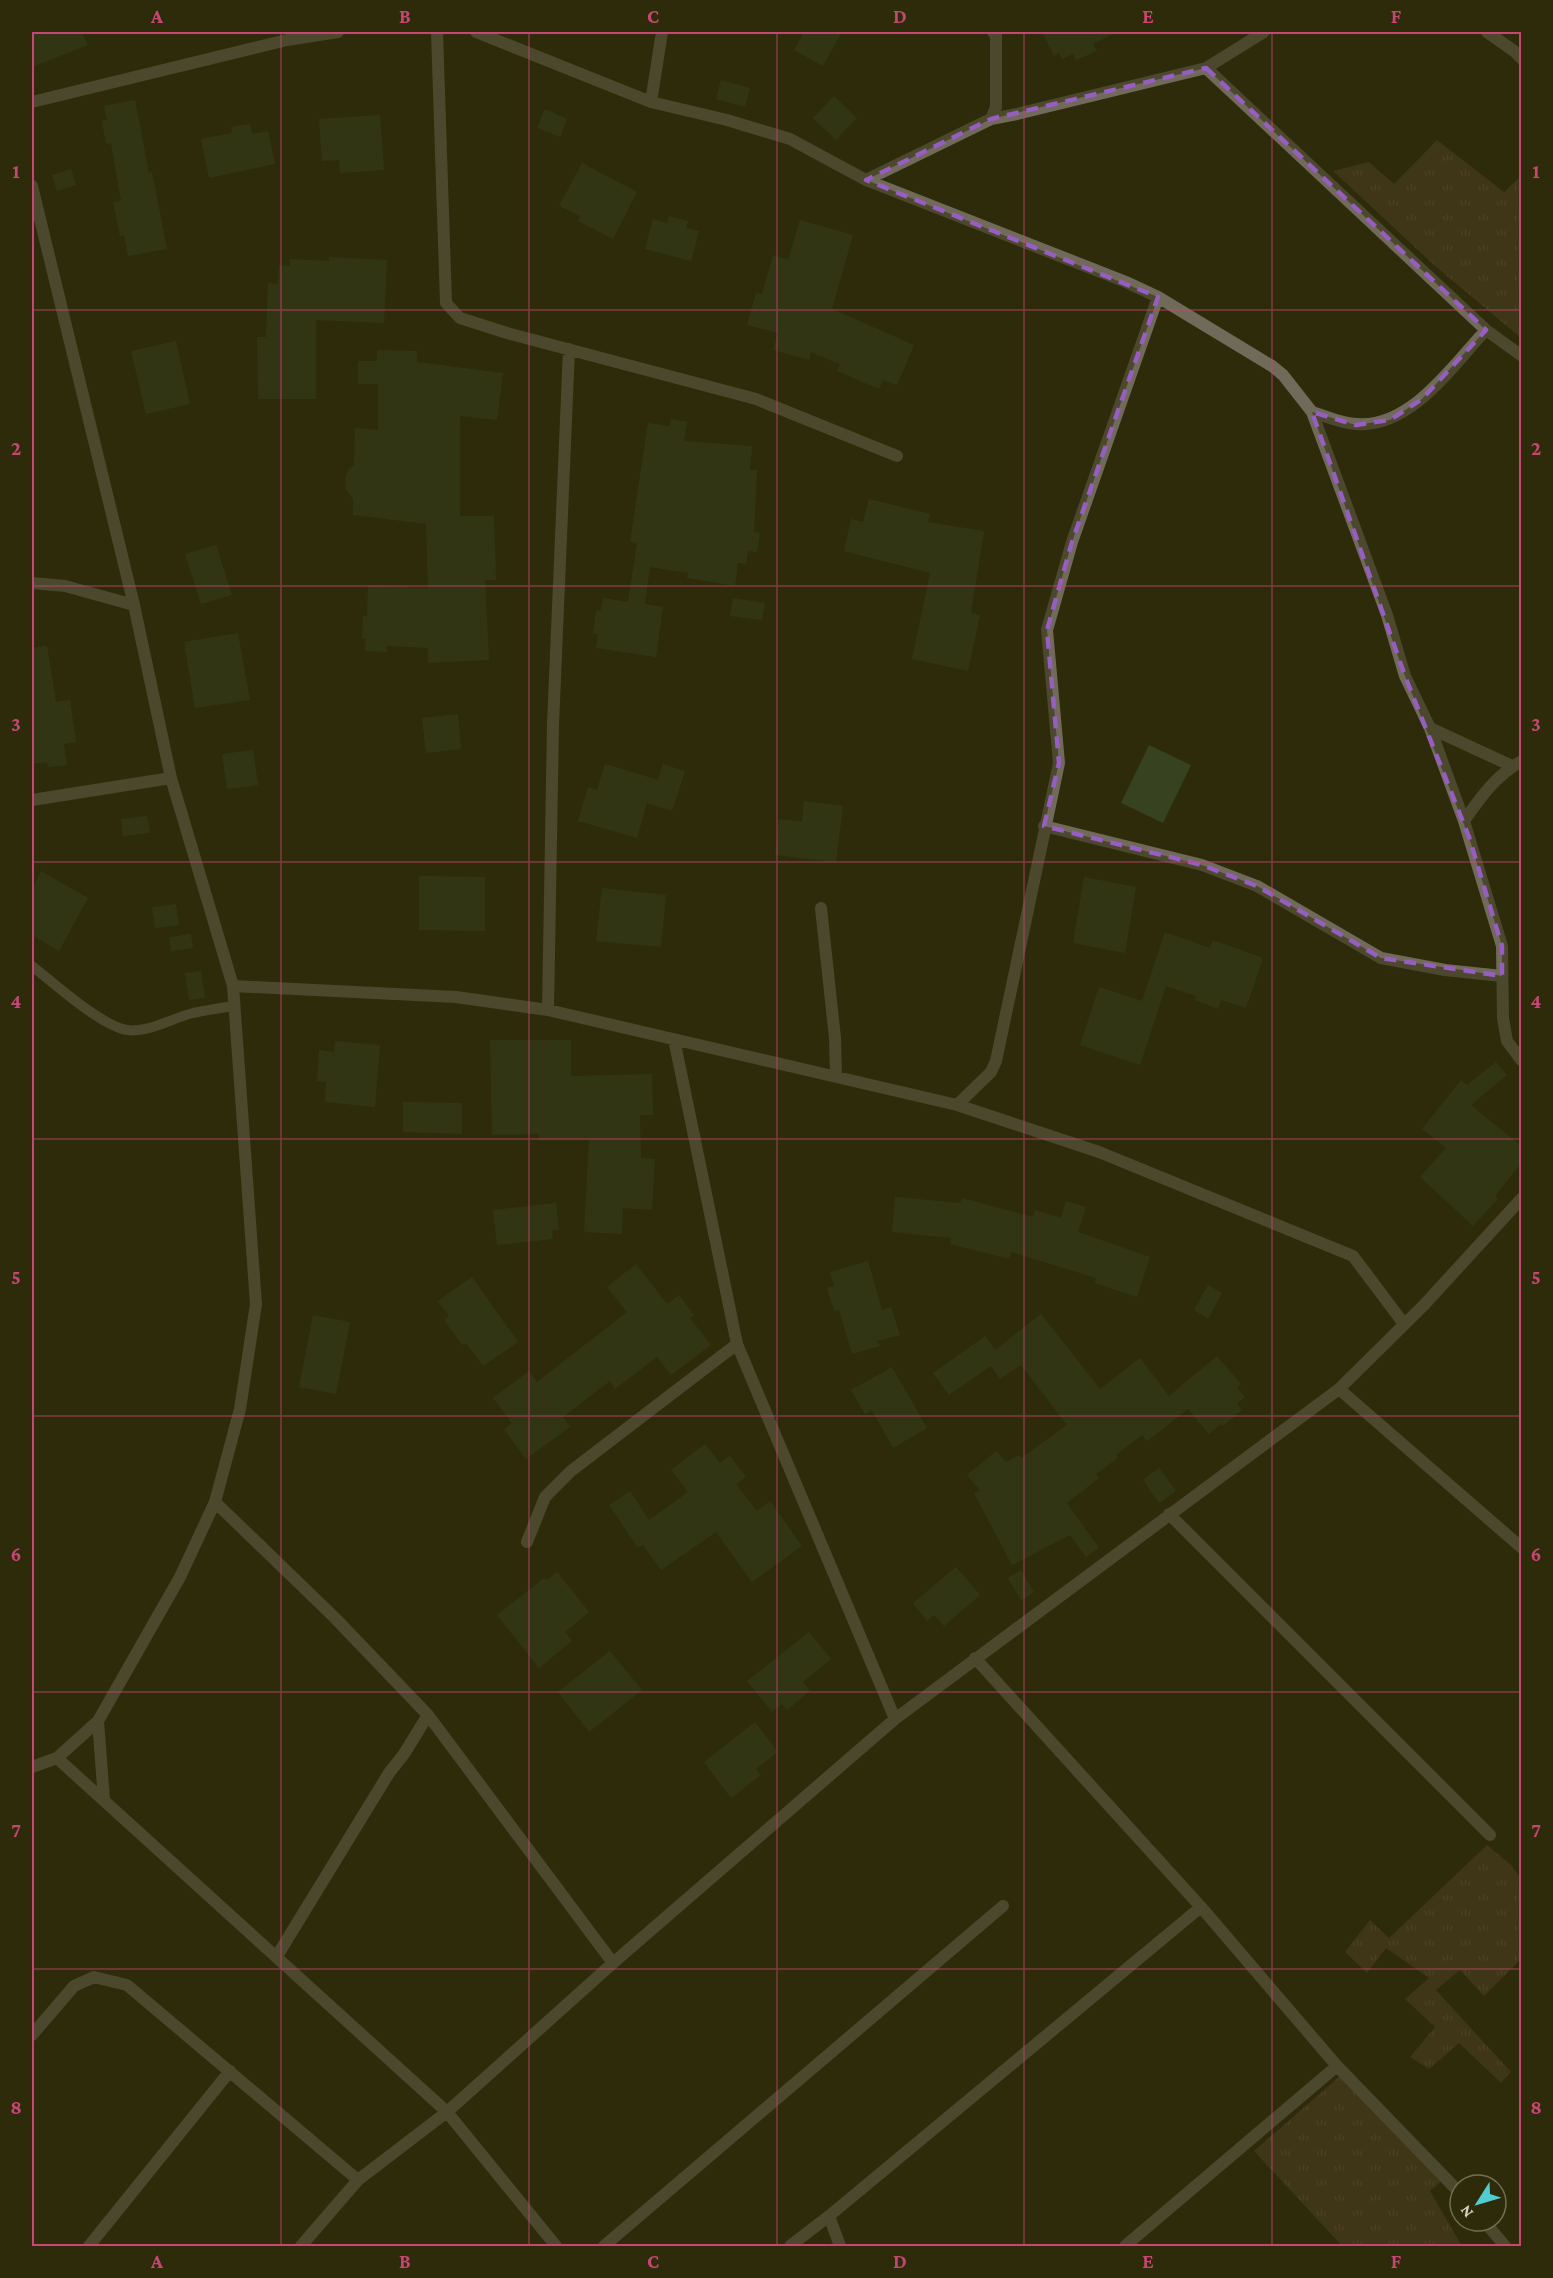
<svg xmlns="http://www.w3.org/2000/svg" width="1553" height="2278" viewBox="0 0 1553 2278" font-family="'Crimson Pro',serif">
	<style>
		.grass { fill: url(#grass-tufts) }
		.building { fill: #374220 }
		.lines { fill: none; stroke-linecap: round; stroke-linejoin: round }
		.service { stroke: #716a5a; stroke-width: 10 }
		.minor { stroke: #716a5a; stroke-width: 12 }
		.marked { fill: none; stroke: #965ec0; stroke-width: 4.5; stroke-dasharray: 12 8; stroke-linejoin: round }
		.grid { fill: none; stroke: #c64774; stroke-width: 1.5; stroke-opacity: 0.55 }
		.neatline { fill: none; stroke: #c64774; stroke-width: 2 }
		.grid-label { font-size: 20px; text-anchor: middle; font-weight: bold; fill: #c64774 }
	</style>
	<defs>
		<pattern id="grass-tufts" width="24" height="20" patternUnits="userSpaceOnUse" patternTransform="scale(1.5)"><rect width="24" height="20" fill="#564028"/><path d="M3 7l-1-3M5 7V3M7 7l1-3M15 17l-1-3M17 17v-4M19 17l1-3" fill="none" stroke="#6d5b45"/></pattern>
	</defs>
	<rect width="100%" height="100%" fill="#2d2b0a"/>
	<path class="grass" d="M1437,140L1504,192L1521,176V338L1435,266L1333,171L1369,162L1394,184Z
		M1487,1845L1511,1865L1521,1879V1959L1484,1996L1460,1970L1436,1990L1511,2072L1501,2083L1459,2043L1429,2069L1410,2057L1435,2027L1405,1999L1429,1978L1386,1948L1367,1973L1345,1952L1370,1920L1389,1938Z
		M1340,2076L1443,2180L1430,2191L1462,2246H1342L1254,2151Z"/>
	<path class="building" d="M32,32H82L88,45L32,67Z
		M804,32H842L823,66L794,50Z
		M1042,32H1117L1093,44L1097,51L1076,60L1073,54L1062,59L1059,53L1054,56Z
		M721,80L750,88L745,107L716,99Z
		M834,96L857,118L836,140L813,118Z
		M135,100L149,173L152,172L167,249L128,256L124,235L120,236L113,202L121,201L111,143L106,144L102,121L107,120L104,106Z
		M545,109L567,119L560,137L537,128Z
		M380,115L384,170L340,173L339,160L322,161L319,119Z
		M250,124L252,134L268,131L275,164L209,178L201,139L232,133L231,127Z
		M582,163L637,192L613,239L578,221L580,216L559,206Z
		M71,169L76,185L57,191L52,175Z
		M669,216L688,221L686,228L699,231L691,261L645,249L653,219L667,223Z
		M800,220L853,235L832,309L914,345L897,385L883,380L879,389L837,371L840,364L811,352L809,360L773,350L778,333L747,325L756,293L762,294L773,255L788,260Z
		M329,257L387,260L384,323L316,320V399H258L257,337H266L268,283L278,284L279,265L290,266V259L329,261Z
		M176,341L190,404L146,414L131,351Z
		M377,350L417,351V362L503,373L497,420L460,416V516H494L496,580H485L489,660L428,663V648L387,646V652L365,651L366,639L362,638L363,616H367L368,585L428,588L426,524L353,515V499L346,489L345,478L349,469L354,466L355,428L378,430V384H358V361H377Z
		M671,419L687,422L684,441L752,446L750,470H757L754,532L760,533L757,552L748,551L746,564L738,563L735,586L687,578L688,573L650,567L645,604L663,607L656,657L596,648L598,634L593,633L596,611H601L603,598L628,602L637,543L630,542L648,423L670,426Z
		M869,499L930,514L928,522L984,531L971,613L980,615L968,671L912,659L930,573L844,551L851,519L863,522Z
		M216,545L232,595L201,604L185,554Z
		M733,598L765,603L762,620L730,616Z
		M238,633L250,700L195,708L184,642Z
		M47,646L56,702L70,700L76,742L64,744L67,765L48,767L47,762L32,764V648Z
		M458,714L461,749L426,753L422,718Z
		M1149,745L1191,765L1163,823L1121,803Z
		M253,750L258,785L227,789L222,754Z
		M605,764L658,780L663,764L685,771L672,811L647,803L637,838L578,821L588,787L597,790Z
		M804,801L843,806L836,862L775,855L779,819L802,822Z
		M147,816L150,833L123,836L121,819Z
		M41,871L88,898L59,951L32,935V890Z
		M419,876L485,877V931L419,930Z
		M1084,877L1136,887L1125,953L1073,943Z
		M602,888L666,895L661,947L596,941Z
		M176,904L179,925L155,928L152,907Z
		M1165,932L1210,948L1213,940L1263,958L1246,1008L1221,1000L1218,1009L1195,1000L1196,996L1166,986L1140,1065L1080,1045L1099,987L1142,1001Z
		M191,934L193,948L171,951L169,937Z
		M201,971L205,998L189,1000L185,973Z
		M490,1040H571V1076L652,1074L653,1115H640L641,1158L655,1159L652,1210L623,1208L622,1234L584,1232L589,1140H539V1134L492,1135Z
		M335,1041L380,1045L375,1107L325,1102L326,1082L317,1081L319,1050L334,1052Z
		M1496,1062L1507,1075L1471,1105L1521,1146V1163L1495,1196L1498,1199L1473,1226L1420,1177L1446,1148L1422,1129L1461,1080L1467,1085Z
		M403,1102L462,1103V1134L403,1132Z
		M895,1197L961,1203L962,1198L1033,1217L1035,1210L1061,1218L1066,1201L1086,1207L1078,1232L1150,1257L1137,1297L1095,1283L1096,1278L1011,1252L1009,1259L950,1244L951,1238L892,1232Z
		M556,1203L559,1230H552L553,1239L497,1245L493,1210Z
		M868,1261L882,1310L891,1307L900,1335L877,1341L880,1346L852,1354L839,1310L834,1311L827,1288L834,1286L830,1272Z
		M636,1264L667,1304L679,1295L694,1315L690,1318L711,1345L671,1375L657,1357L615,1389L610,1381L563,1417L570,1427L526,1459L504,1429L512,1423L493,1398L529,1371L537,1382L627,1312L607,1287Z
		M472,1277L518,1342L483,1366L466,1343L462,1345L444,1320L449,1316L438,1301Z
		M1208,1285L1222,1293L1208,1319L1194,1310Z
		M1041,1314L1100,1389L1140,1358L1169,1396L1217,1356L1241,1384L1237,1388L1245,1397L1237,1404L1242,1410L1223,1426L1221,1424L1209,1434L1188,1409L1147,1441L1142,1435L1116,1455L1118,1458L1096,1474L1099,1478L1067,1503L1099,1548L1086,1557L1070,1535L1012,1565L974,1493L980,1490L967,1475L996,1451L1006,1462L1019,1455L1021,1458L1067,1425L1021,1365L1000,1379L991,1366L949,1395L933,1373L985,1336L995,1350Z
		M313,1315L350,1322L336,1394L299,1387Z
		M892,1367L927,1428L893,1448L872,1410L865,1414L851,1390Z
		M705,1444L720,1463L730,1456L746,1477L736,1484L757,1511L770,1501L802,1546L752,1582L716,1532L661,1570L643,1545L638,1548L609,1505L630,1491L649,1520L688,1492L671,1470Z
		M1159,1468L1176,1491L1159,1503L1143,1480Z
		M956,1567L980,1595L944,1626L934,1615L927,1621L913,1603Z
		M1021,1570L1034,1592L1021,1600L1008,1578Z
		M557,1572L589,1612L565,1632L572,1641L539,1668L497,1615L544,1578L547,1580Z
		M809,1632L831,1659L803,1682L810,1691L787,1710L782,1704L772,1712L747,1681Z
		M610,1651L642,1690L589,1732L558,1692Z
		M755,1722L778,1752L756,1769L761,1775L731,1798L704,1762Z"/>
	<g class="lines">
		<path class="service" d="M32,966C54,983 101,1026 127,1030C149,1033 172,1018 193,1013C207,1010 221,1008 234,1006"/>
		<path class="minor" d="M437,32L446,303L460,318L507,333L756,399L897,456
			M476,32L651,102L727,120L790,139L866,180L1126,282L1158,297L1272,366L1283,375L1312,412L1387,615L1405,676L1430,728L1464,821L1502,946L1503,1018L1507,1041L1522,1061
			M1487,32L1514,51L1522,59
			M1206,68L1486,330L1522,356
			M32,102L287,40L338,32
			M651,102L662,32
			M991,119L996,107V36L993,32
			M866,180L991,119L1017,114L1206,68L1264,32
			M32,186L134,605L171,778L233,986L256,1304L240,1409L215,1502L180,1577L98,1721L104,1799
			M1312,412C1326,416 1342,424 1357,424C1411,428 1453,365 1486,330
			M32,583L65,586L134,605
			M1430,728L1512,766
			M32,800L171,778
			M1464,821C1480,798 1496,775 1522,761
			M1044,826L1202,865L1257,886L1381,958L1445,970L1502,976
			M821,908L835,1038L836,1076
			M233,986L456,997L548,1010L957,1105L1099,1152L1353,1256L1404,1324
			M548,1010L553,725L569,349
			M674,1039L737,1344L895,1719
			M957,1105L991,1072L996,1061L1059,763L1047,630L1072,542L1158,297
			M1339,1389L1522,1548
			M215,1502L334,1617L428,1715
			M1169,1514L1490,1835
			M527,1542L545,1497L571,1471L737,1344
			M975,1658L1201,1907L1337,2066L1460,2193
			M57,1758L447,2112L556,2246
			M32,1767L57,1758L98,1721
			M277,1956L389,1773L404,1754L428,1715L613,1963
			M32,2035L74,1986L94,1977L127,1985L358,2180
			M829,2216L840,2246
			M1484,2221L1505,2246
			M89,2246L230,2071
			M301,2246L358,2180L447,2112L613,1963L895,1719L1339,1389L1424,1305L1522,1198
			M604,2246L1003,1906
			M790,2246L829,2216L1201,1907
			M1125,2246L1337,2066"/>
	</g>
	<path d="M0 0H1553V2278H0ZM1206,68L1486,330L1422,399L1390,420L1356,425L1312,412L1405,676L1469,837L1502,946V976L1381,958L1257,886L1202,865L1044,826L1059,763L1047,630L1072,542L1158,297L866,180L991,119Z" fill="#2d2b0a" fill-opacity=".55" fill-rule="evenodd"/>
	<path class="marked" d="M1206,68L1486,330L1422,399L1390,420L1356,425L1312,412L1405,676L1469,837L1502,946V976L1381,958L1257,886L1202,865L1044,826L1059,763L1047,630L1072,542L1158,297L866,180L991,119Z"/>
	<path class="grid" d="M281,32V2246M529,32V2246M777,32V2246M1024,32V2246M1272,32V2246M32,310H1522M32,586H1522M32,862H1522M32,1139H1522M32,1416H1522M32,1692H1522M32,1969H1522"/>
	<rect width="1553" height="2278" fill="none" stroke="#2d2b0a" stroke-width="66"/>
	<g transform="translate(1478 2203) rotate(233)"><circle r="28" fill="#2d2b0a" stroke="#706f53" stroke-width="1.5"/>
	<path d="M0-4.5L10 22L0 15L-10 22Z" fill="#51ccd1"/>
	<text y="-9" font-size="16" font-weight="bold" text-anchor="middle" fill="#d4d4c1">N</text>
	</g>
	<rect x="33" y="33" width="1487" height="2212" class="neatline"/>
	<g class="grid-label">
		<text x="157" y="23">A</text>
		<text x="405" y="23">B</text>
		<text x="653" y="23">C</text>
		<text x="900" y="23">D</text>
		<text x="1148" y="23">E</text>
		<text x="1396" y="23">F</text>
		<text x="16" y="178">1</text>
		<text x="1536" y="178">1</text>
		<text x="16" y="455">2</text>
		<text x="1536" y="455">2</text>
		<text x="16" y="731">3</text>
		<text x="1536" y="731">3</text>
		<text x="16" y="1008">4</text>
		<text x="1536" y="1008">4</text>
		<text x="16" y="1284">5</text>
		<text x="1536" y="1284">5</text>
		<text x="16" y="1561">6</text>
		<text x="1536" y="1561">6</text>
		<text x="16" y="1837">7</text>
		<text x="1536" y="1837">7</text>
		<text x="16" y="2114">8</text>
		<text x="1536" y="2114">8</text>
		<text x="157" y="2268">A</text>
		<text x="405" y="2268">B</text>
		<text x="653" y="2268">C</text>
		<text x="900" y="2268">D</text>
		<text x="1148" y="2268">E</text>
		<text x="1396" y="2268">F</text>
	</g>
</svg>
